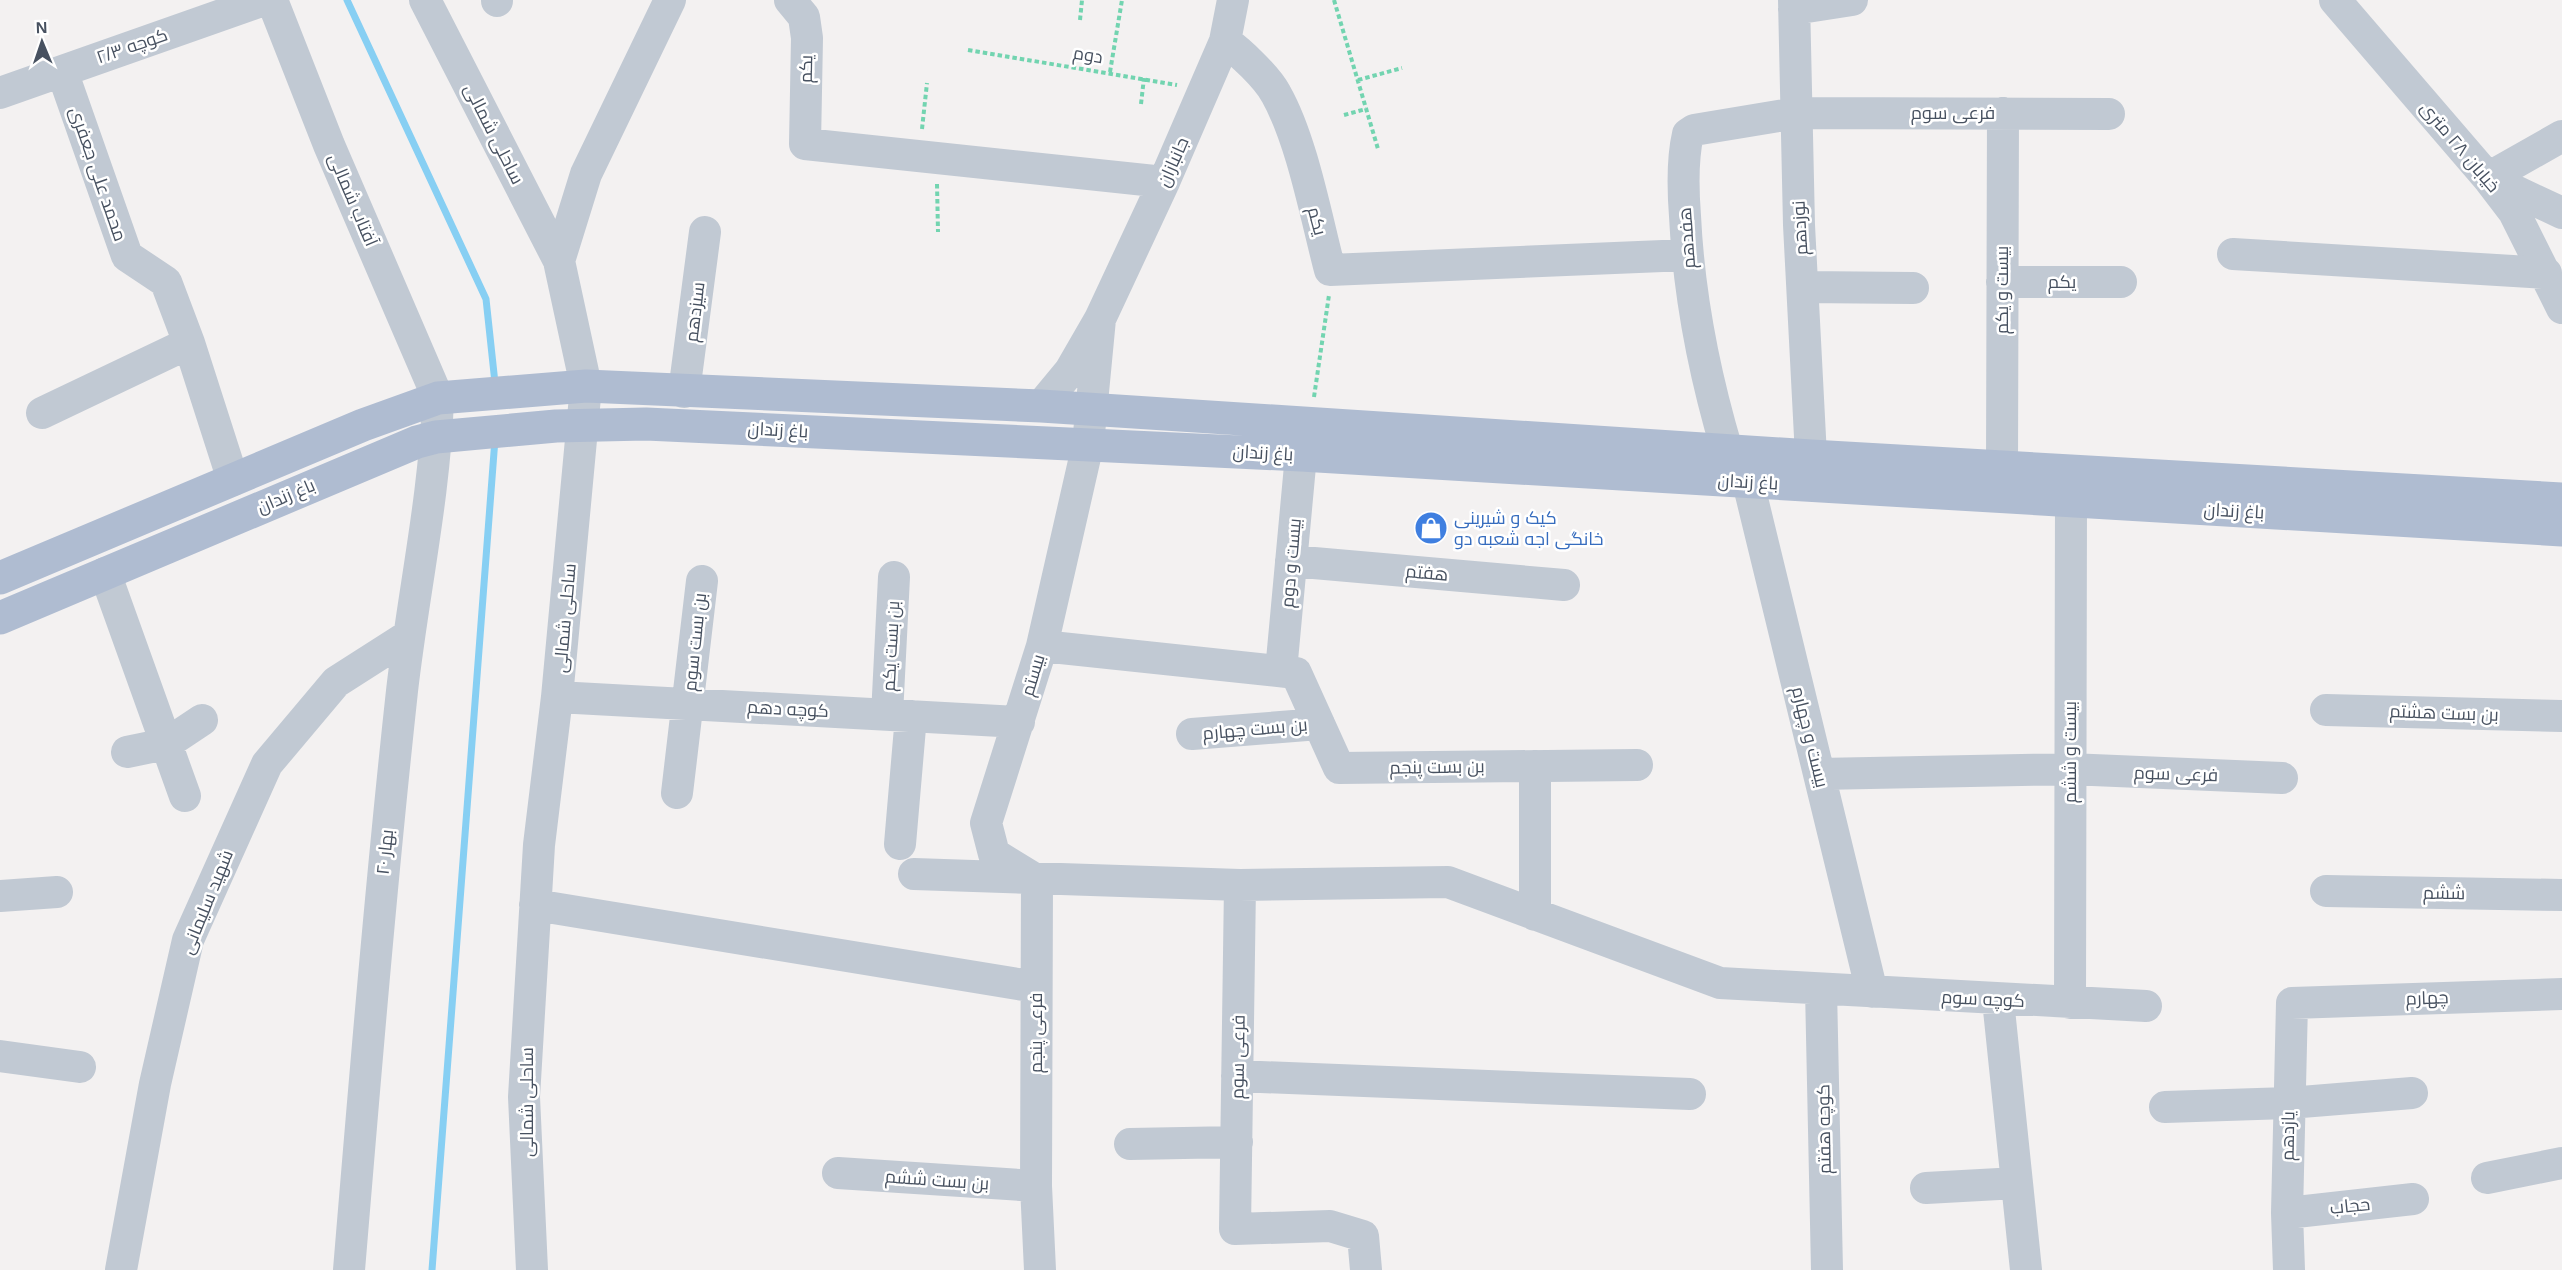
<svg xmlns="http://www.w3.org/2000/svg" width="2562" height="1270" viewBox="0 0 2562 1270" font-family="Arial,Cairo,sans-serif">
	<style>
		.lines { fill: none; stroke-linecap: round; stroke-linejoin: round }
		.stream { stroke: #87cff3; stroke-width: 7 }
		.path { stroke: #72d4b0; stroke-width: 4; stroke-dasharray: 4.5 3; stroke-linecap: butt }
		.minor { stroke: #c1c9d3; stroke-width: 32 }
		.major { stroke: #afbcd1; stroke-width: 33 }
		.labels { text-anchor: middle; stroke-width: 5; stroke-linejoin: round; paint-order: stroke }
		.street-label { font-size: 18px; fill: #475160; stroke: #fff }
		.shop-label { font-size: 18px; fill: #366cbe; stroke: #fff; text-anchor: start }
	</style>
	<rect width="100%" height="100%" fill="#f3f1f1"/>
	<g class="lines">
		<path class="stream" d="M347,0L486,299L495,383
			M432,1270L495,439"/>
		<path class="path" d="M1334,0L1378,149
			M1080,20L1082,0
			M968,50L1177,85
			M1110,72L1122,0
			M1358,80L1402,68
			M1141,104L1144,78
			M1344,115L1366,109
			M922,129L927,83
			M937,184L938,232
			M1314,397L1329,295"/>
		<path class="minor" d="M272,0L329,145L438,398C435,496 413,594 402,691C381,884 365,1077 349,1270
			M425,0L559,261L586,386L557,697L539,845L524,1097L532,1270
			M497,0V1
			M790,0L804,17L807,38L805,144L1164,182
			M1794,0L1799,225L1811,456
			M2335,0L2488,178L2514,212L2562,308
			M1794,9L1852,0
			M1225,41C1240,52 1267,77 1276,94C1302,140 1316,217 1330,270L1687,255
			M0,93L264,0
			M2488,178L2562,136
			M2492,180L2562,213
			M2233,254L2546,273
			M559,261L586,174L670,0
			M2002,282H2121
			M1804,287L1913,288
			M189,343L233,480
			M684,392L705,232
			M1041,406L1070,371L1100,319L1164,182L1225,41L1233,0
			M42,413L189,343L166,282L127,256L62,71
			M1727,450C1704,373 1689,297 1685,216C1683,190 1682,160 1688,134L1694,130L1797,113L2109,114
			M2002,467L2003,113
			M1748,482L1872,992
			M1291,561L1564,585
			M105,573L185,796
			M1042,646L1296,673L1339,768L1637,765
			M1281,671L1301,455
			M557,697L1019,722
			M2326,710L2562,716
			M887,715L894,577
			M1192,734L1319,724
			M127,752L166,744L202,720
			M1535,766V915
			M1819,774L2069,769L2282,778
			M677,793L702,581
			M900,844L911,716
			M914,874L1240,885L1448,882L1720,983L2146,1006
			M1033,878L994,854L986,823L1042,646L1088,444L1100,319
			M1037,880L1036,1186L1040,1270
			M1240,885L1235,1229L1330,1226L1363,1236L1366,1270
			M2326,891L2562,895
			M0,896L57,892
			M535,905L1036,987
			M1821,989L1827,1270
			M1998,1000L2026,1270
			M2070,1003L2071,501
			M0,1056L80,1067
			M1237,1076L1690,1094
			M2165,1107L2289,1103L2412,1093
			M1130,1144L1237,1142
			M838,1173L1036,1186
			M2487,1178L2562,1163
			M1926,1188L2017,1183
			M2287,1213L2413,1199
			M121,1270L155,1084L188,940L267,764L336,682L408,636
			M2289,1270L2287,1213L2292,1003L2562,994"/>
		<path class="major" d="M0,578L363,425L438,398L586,386L1041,406L1811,456L2562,499
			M0,618L417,442L436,437L556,426L646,424L1301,455L2562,530"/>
	</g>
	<defs>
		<g id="shop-disc" transform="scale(1.725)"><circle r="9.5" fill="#3f7fe0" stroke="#fff"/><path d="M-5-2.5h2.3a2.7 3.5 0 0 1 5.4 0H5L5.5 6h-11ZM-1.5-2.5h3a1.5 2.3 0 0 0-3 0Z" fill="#fff"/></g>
	</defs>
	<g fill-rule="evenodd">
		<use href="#shop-disc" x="1431" y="528"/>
	</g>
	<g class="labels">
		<g class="street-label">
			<text transform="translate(132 46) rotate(-19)" y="6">کوچه ۲/۳</text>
			<text transform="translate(1088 55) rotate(9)" y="6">دوم</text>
			<text transform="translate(806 69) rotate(-89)" y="6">یکم</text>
			<text x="1953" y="119">فرعی سوم</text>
			<text transform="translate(494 134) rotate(63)" y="6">ساحلی شمالی</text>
			<text transform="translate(2460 147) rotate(50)" y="6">خیابان ۲۸ متری</text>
			<text transform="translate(1173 162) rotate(-66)" y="6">جانبازان</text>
			<text transform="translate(98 174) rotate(71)" y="6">محمد علی جعفری</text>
			<text transform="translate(353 200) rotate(67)" y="6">آفتاب شمالی</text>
			<text transform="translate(1317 221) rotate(75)" y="6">یکم</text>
			<text transform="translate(1800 228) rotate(-93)" y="6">نوزدهم</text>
			<text transform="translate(1687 238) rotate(-94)" y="6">هفدهم</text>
			<text x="2062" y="288">یکم</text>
			<text transform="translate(2002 290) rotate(-90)" y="6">بیست و یکم</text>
			<text transform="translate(695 312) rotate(-83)" y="6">سیزدهم</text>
			<text transform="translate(778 430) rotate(3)" y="6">باغ زندان</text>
			<text transform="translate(1263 453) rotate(3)" y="6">باغ زندان</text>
			<text transform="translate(1748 482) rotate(3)" y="6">باغ زندان</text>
			<text transform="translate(286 496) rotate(-23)" y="6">باغ زندان</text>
			<text transform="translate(2234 511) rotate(3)" y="6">باغ زندان</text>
			<text transform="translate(1291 563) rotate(-85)" y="6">بیست و دوم</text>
			<text transform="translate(1427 573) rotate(5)" y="6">هفتم</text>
			<text transform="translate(565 618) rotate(-85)" y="6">ساحلی شمالی</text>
			<text transform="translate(695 642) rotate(-84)" y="6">بن بست سوم</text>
			<text transform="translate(891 646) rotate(-87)" y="6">بن بست یکم</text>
			<text transform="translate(1033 675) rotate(-73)" y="6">بیستم</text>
			<text transform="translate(788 709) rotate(3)" y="6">کوچه دهم</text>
			<text transform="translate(2444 713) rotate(2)" y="6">بن بست هشتم</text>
			<text transform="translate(1255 729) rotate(-5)" y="6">بن بست چهارم</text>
			<text transform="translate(1810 737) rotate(76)" y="6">بیست و چهارم</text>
			<text transform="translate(2070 752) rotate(-90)" y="6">بیست و ششم</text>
			<text transform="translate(1437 767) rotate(-1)" y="6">بن بست پنجم</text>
			<text transform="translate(2176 774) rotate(2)" y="6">فرعی سوم</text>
			<text transform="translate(385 852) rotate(-84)" y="6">بهار ۲۰</text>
			<text transform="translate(2444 893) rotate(1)" y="6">ششم</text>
			<text transform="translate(207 902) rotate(-68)" y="6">شهید سلیمانی</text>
			<text transform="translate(2427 998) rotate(-2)" y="6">چهارم</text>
			<text transform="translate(1983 999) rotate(3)" y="6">کوچه سوم</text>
			<text transform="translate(1036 1033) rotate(-90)" y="6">فرعی پنجم</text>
			<text transform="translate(1238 1057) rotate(-89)" y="6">فرعی سوم</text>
			<text transform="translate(527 1102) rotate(-90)" y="6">ساحلی شمالی</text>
			<text transform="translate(1824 1129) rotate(-91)" y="6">کوچه هفتم</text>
			<text transform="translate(2288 1136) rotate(-89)" y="6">یازدهم</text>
			<text transform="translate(937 1180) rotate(4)" y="6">بن بست ششم</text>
			<text transform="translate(2350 1206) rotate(-6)" y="6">حجاب</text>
		</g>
		<g class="shop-label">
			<text x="1454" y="524">کیک و شیرینی<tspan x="1454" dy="21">خانگی اجه شعبه دو</tspan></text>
		</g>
	</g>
	<g transform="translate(42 42) rotate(358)" stroke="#ffffff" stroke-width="4.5" paint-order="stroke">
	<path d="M0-4.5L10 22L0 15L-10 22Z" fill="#475160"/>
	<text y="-9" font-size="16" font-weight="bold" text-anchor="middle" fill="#475160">N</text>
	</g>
</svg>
